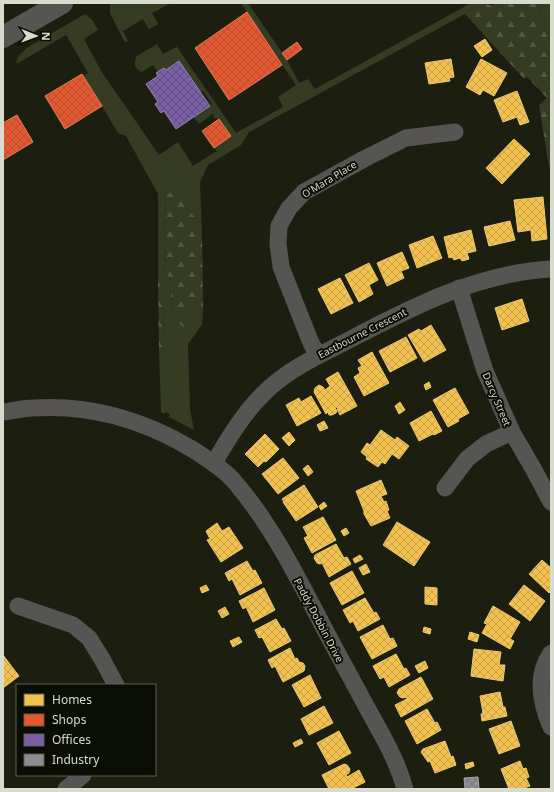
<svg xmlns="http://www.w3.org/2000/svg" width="554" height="792" viewBox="0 0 554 792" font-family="'Noto Sans',sans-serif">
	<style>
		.green { fill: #353c22 }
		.forest { fill: url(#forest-firs) }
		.homes { fill: url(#homes-cross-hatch); stroke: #eac974 }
		.shops { fill: url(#shops-cross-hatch); stroke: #e07f5d }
		.offices { fill: url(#offices-cross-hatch); stroke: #9784b2 }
		.industry { fill: url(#industry-cross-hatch); stroke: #a3a5a3 }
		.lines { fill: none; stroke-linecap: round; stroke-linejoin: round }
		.minor { stroke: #565553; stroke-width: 17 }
		.major { stroke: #555551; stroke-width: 22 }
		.labels { text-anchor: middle; stroke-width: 4; stroke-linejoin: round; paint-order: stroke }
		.street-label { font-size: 10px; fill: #d7dccc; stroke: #0a0d03 }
	</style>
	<defs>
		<pattern id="forest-firs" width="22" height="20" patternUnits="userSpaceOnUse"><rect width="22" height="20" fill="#353c22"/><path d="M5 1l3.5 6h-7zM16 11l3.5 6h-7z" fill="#525841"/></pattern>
		<pattern id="homes-cross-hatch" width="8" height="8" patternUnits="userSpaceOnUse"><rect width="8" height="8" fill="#f2c14e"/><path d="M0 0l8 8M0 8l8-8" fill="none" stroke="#c6a14a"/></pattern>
		<pattern id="shops-cross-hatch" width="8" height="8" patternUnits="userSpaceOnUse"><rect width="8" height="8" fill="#e4572e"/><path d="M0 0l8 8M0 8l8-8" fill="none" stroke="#b35132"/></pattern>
		<pattern id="offices-cross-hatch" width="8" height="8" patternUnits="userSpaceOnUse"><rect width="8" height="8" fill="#7b5ea7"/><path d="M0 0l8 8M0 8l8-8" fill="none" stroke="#605177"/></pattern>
		<pattern id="industry-cross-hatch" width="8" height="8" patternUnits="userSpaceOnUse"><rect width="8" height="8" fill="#8d8d92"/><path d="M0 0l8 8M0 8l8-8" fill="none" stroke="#767678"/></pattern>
	</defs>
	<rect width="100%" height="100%" fill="#1c1f10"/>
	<path class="green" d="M110,3H171L152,13L158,24L150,29L148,28L143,19L123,31L128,41L126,42L124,41L110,13Z
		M241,3H248L287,60L299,83L308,79L315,89L471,3H480L465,14L249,132L241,145L208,165L200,182L202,233L197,227L196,218L186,208L181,198L166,195L164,240L166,248L164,263L165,269L170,280L172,308L175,319L184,327L192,305L196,302L200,304L203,309L202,325L188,344L190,409L194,430L169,417L170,414L165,412L164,414L161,412L159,350L164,351L168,346L164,337L165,318L162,308V293L158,277V194L126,136L118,133L84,76L88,73L66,35L18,63H16L19,55L28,47L85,14L93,21L98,30L84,39L101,71L159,155L178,142L193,166L217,151L214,148L231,136L219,119L213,118L214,113L199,124L193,117L212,104L203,91L200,92L179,61L166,70L164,68L158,72L153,65L142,72L137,69C134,64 134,61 137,56L157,44L163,54L176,47H177L236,133L283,107L278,97L296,85Z
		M536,3H551V31L541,16Z"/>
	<path class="forest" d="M480,3H485L492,6L494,3H536L541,16L551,31V167H549L539,105L547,98L527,77L524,79L465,14Z
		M171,192H177L181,198L186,208L196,218L197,227L202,233L203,309L200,304L196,302L192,305L188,323L184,328L175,319L172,308L170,280L165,269L164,263L166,248L164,240L166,195Z
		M158,277L162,293V308L165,318L164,337L168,345L167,353L159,350Z"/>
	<path class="homes" d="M485,39L492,50L482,57L474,46Z
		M451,59L454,77L449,78L450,81L429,84L425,63Z
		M481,59L507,73L494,96L483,90L480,95L466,87Z
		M517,91L529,122L520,125L517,117L503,122L494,100Z
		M514,139L530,154L502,184L486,168Z
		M543,197L547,239L532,241L531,230L518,232L514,200Z
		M510,221L515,240L489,246L484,227Z
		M471,230L476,251L467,253L469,259L462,261L460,258L454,260L452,257L449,258L444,237Z
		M433,236L442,258L417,268L409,245Z
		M402,252L409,268L401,271L404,278L387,286L377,263Z
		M369,263L378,280L369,285L373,294L359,302L345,275Z
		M340,278L353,303L331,314L318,289Z
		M522,299L529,321L502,330L495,308Z
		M431,325L446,350L424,362L408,335L419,329L421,331Z
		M406,337L417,358L390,372L379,351Z
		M372,352L389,383L364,396L354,377L360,373L358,368L362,366L358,360Z
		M338,372L357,406L340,415L337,409L339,408L338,407L335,408L337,411L336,413L332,415H329L328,412L326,414L314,392L315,388L319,385L323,387L325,390L330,386L326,379Z
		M429,382L431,387L426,390L424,385Z
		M455,388L469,413L458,419L459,421L448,427L433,400Z
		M311,396L321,413L297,426L286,405L299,398L301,402Z
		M400,402L405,410L399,414L395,406Z
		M431,411L442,431L434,435L433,434L419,441L410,423Z
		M324,421L328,428L320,431L317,425Z
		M381,430L395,440L397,437L409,446L399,459L392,454L385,464L382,462L378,467L366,459L367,457L361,452L367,443L370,445Z
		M289,432L295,440L289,446L282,438Z
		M265,434L279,449L266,462L264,461L258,467L245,454Z
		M283,458L299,478L278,494L262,474Z
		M308,465L313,472L308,476L303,469Z
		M381,480L387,494L381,496L384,502L386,501L389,510L387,511L390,518L371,526L364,514V511L356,491Z
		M304,485L318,507L296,521L283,502H284L282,499Z
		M324,502L327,506L321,510L319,506Z
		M323,517L336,540L312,553L304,538L308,536L303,527Z
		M397,522L430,542L414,566L383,545Z
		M217,523L222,531L229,527L243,548L221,562L207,540L210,539L206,531Z
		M346,528L349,533L344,536L341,531Z
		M336,544L344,558L347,557L351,564L329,577L322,563L320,564L317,563L314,558L315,555Z
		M360,555L363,559L355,563L353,559Z
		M542,560L551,568V591L549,593L529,574Z
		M247,561L253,571L255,570L262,583L240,595L232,579L229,581L225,573Z
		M366,564L370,572L363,575L359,568Z
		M352,571L364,593L342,605L330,583Z
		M206,585L209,590L202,593L200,588Z
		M524,585L545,601L530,621L509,604Z
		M425,587L437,588V605L425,604Z
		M264,588L275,610L253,622L246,607L243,609L239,601Z
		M365,598L374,613L376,612L380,619L358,631L353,621L350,623L343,610Z
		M493,606L520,622L510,639L514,641L510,649L482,633L487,624L484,623Z
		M225,607L229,614L222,618L218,611Z
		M276,619L282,629L284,628L291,641L270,652L262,637L259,638L255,630Z
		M383,625L390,639L393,638L397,646L372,659L360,637Z
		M424,627L431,629L430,634L423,632Z
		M470,632L479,635L477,642L468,639Z
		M239,637L242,642L233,647L230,641Z
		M290,648L295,659L297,658L299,662L303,663L305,666L304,671L283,682L275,666L272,668L268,660Z
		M474,649L501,652L499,665H505L503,681L471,676Z
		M396,654L404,669L406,668L410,675L389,687L384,677L380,679L373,666Z
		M3,655L19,676L3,688Z
		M425,661L428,668L419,673L415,666Z
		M310,675L321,698L304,707L292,685Z
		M421,677L433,699L401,717L395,705L407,699L406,697L403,698L400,697L397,693L399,689Z
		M500,692L503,707H505L507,716L482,721L481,714L483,713L480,696Z
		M324,706L333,723L309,735L301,719Z
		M427,709L435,723L437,722L441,730L417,744L405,721Z
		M511,721L520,746L499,754L489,729Z
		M339,731L351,753L329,765L317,743Z
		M301,739L303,743L295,747L293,743Z
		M445,741L451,757L453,756L456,765L435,773L430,761L428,762L421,752L423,749Z
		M520,761L523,769L526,768L529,777L526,778L530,786L521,789H509L501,769Z
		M473,762L474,766L466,769L465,764Z
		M344,764L347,765L350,769L349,773L346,775L347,777L359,770L365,782L351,789H329L322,775Z"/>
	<path class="shops" d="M247,12L282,65L229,100L195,48Z
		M297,42L302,49L287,60L282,53Z
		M82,74L102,106L65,129L45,96Z
		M17,115L33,142L3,160V123Z
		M219,119L231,136L214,148L202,131Z"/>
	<path class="offices" d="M179,61L210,106L176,129L164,111L161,113L155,104L158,102L146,84L158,76L156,73L164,68L166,70Z"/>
	<path class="industry" d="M478,777L479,789H465L464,778Z"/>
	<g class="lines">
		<path class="minor" d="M459,288L485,371L512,432L534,470L551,502
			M318,355L311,343L281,267L278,244L279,226L289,208L304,192L364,159L406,138L455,132
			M3,412C13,411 23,408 33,408C89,404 144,420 192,449C206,458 221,467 233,480C275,528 302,587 332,643C345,667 358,691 371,715C384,738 398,763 405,789
			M214,463C228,439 243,414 263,394C286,370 318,356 347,341C412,307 477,273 551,269
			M445,488L467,459L486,444L512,432
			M18,606L73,625L89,638L102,659L116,685
			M551,653C535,676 541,704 551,727
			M66,789L83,775"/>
		<path class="major" d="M3,37L62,3"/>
	</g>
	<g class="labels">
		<g class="street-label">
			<text transform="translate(329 179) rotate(-31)" y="4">O'Mara Place</text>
			<text transform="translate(362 333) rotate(-27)" y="4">Eastbourne Crescent</text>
			<text transform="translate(497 399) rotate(67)" y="4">Darcy Street</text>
			<text transform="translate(319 620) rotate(62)" y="4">Paddy Dobbin Drive</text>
		</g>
	</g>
	<rect width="554" height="792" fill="none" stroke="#d7dccc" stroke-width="8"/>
	<rect x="16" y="684" width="140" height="92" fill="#0a0d03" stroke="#5c6053"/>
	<rect x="24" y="694" width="20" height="12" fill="#f2c14e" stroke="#5c6053"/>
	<text x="52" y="704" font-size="12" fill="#d7dccc">Homes</text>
	<rect x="24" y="714" width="20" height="12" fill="#e4572e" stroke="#5c6053"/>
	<text x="52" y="724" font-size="12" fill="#d7dccc">Shops</text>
	<rect x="24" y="734" width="20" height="12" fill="#7b5ea7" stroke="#5c6053"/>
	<text x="52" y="744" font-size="12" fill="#d7dccc">Offices</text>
	<rect x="24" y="754" width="20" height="12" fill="#8d8d92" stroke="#5c6053"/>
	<text x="52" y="764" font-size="12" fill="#d7dccc">Industry</text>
	<g transform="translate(36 36) rotate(91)" stroke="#0a0d03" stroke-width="3" paint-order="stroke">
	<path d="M0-3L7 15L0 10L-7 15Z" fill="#d7dccc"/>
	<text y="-6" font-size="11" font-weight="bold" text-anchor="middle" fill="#d7dccc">N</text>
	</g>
</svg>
